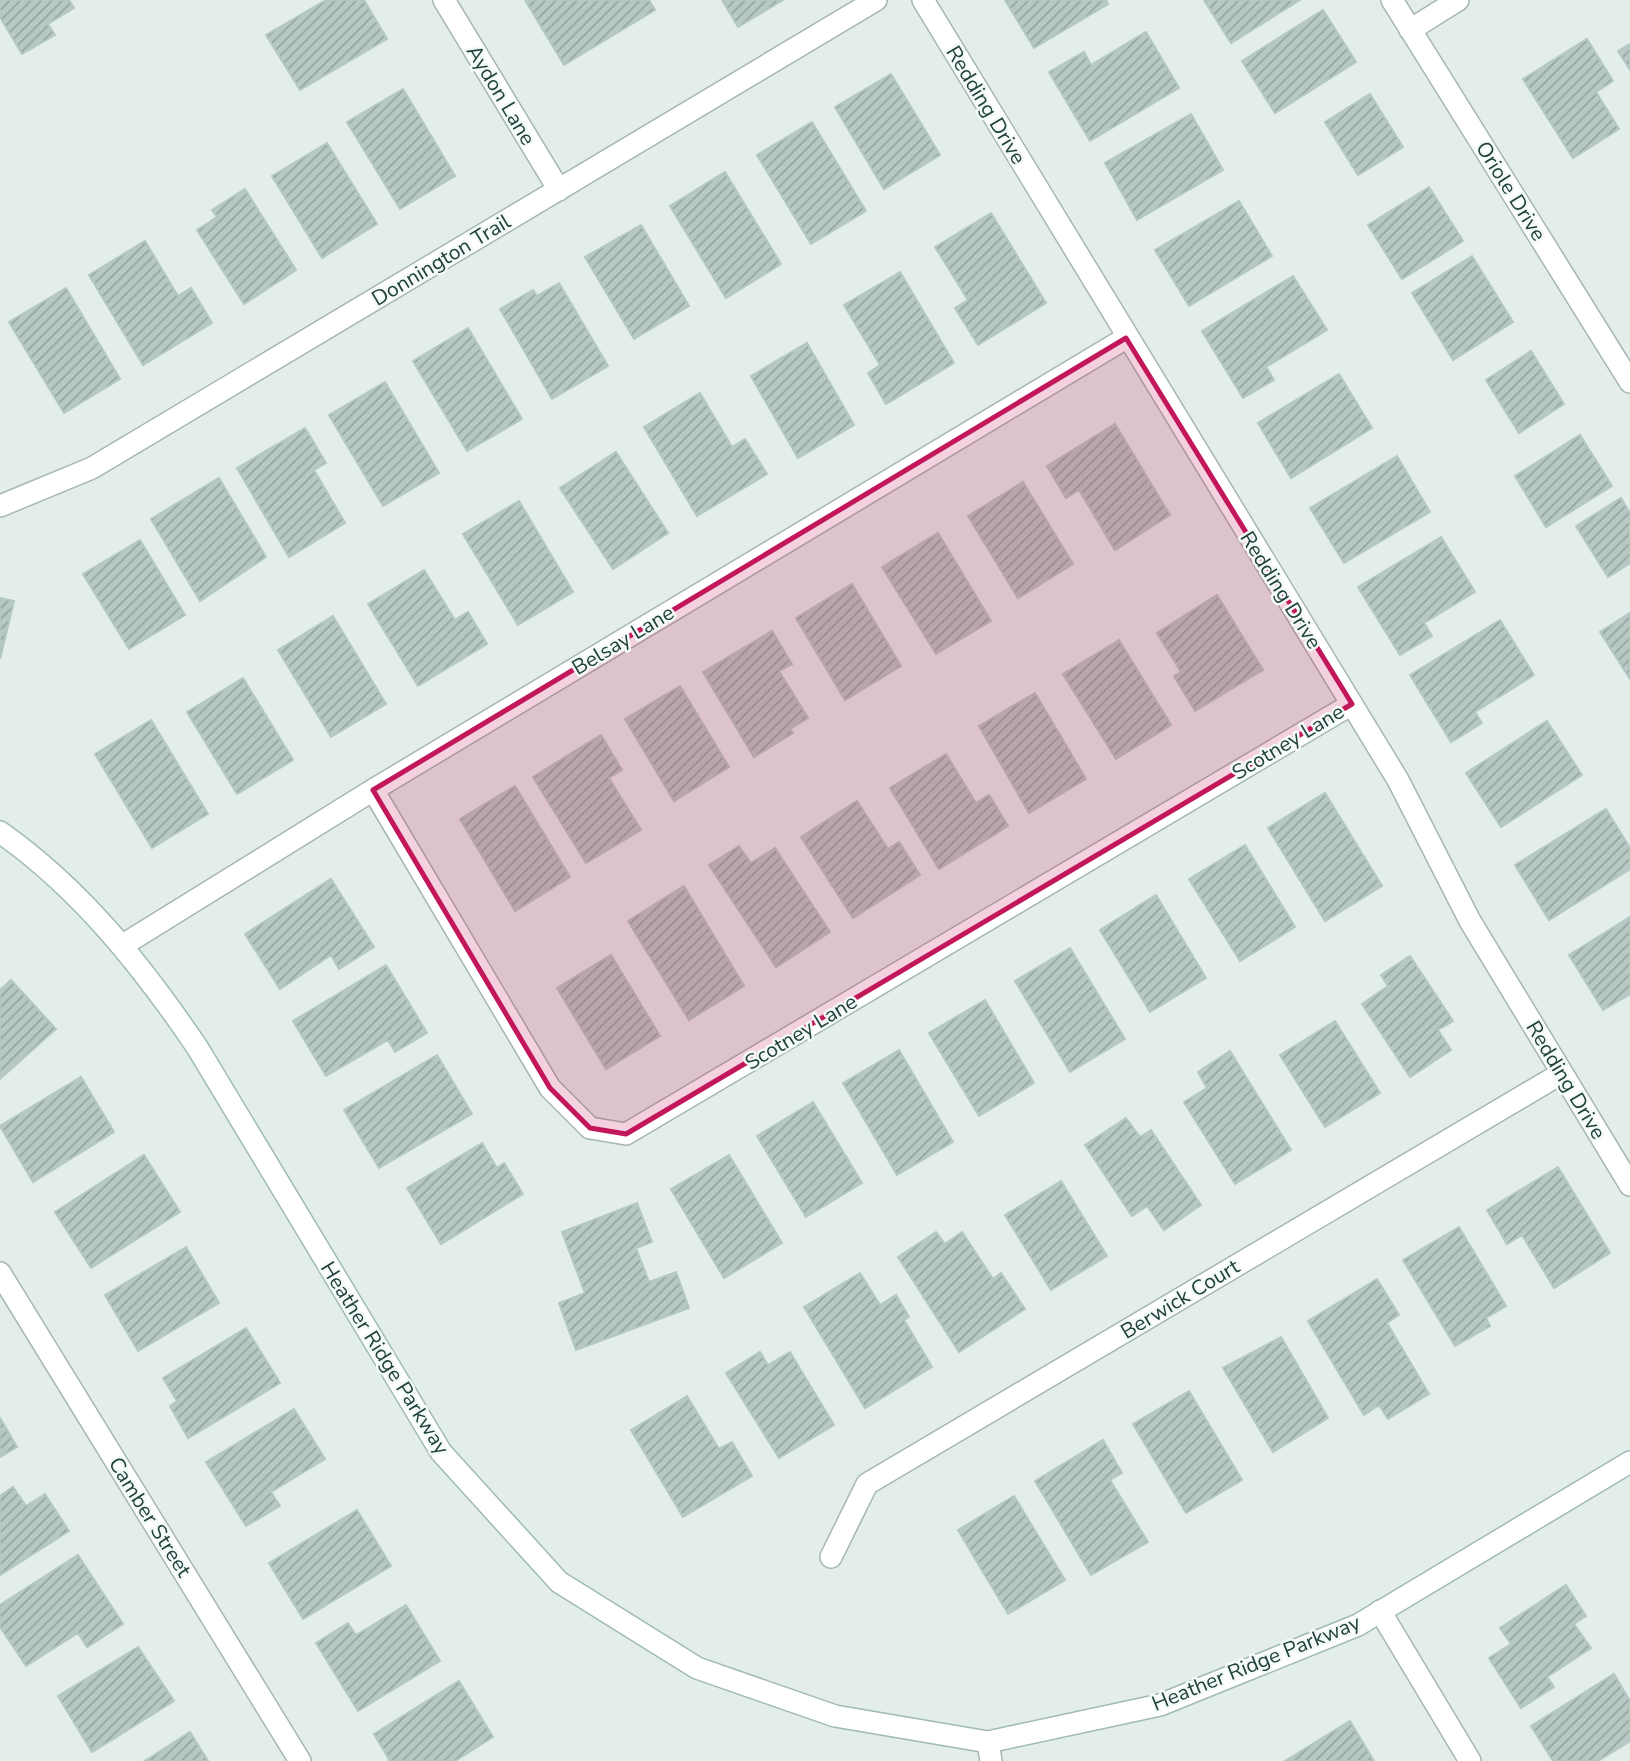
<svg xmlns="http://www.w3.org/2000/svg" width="1630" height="1761" viewBox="0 0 1630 1761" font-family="'Nunito Sans',sans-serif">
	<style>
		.building { fill: url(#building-hatch); stroke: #b4c8c3; stroke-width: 2 }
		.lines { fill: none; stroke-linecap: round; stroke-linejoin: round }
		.street-casing { stroke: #a5b7b2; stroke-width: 24 }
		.secondary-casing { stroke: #a0bab5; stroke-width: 24 }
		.street { stroke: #fff; stroke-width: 21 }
		.secondary { stroke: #fff; stroke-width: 21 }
		.marked { fill: #c2185b; fill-opacity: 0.2; stroke: #c2185b; stroke-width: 5; stroke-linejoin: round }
		.labels { text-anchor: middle; stroke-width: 5; stroke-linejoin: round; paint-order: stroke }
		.street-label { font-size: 21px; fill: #21413c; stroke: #f4faf8 }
	</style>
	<defs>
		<pattern id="building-hatch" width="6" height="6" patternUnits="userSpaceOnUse" patternTransform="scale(1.75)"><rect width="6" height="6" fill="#b8c9c4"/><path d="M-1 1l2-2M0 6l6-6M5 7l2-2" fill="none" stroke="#95a5a0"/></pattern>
	</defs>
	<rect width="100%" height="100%" fill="#e3eeea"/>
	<path class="building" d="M0,0H69L74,8L48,24L55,35L22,54L0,17Z
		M326,0H364L387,39L300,90L266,35Z
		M525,0H649L655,10L564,65Z
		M722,0H783L738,27Z
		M1005,0H1106L1108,4L1034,48Z
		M1204,0H1300L1231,43Z
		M1323,10L1356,62L1275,113L1242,61Z
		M1146,32L1179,88L1090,141L1049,72L1084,52L1091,65Z
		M1587,39L1613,81L1596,92L1619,129L1573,158L1523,79Z
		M1630,44V70L1618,51Z
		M891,74L940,155L884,189L835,107Z
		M403,89L455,176L400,209L347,122Z
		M1370,94L1403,147L1358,175L1325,122Z
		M1191,114L1223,170L1137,220L1105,163Z
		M812,122L866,211L811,244L757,155Z
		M327,143L377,224L322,258L272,176Z
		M725,172L781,264L726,298L670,206Z
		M1429,187L1463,241L1402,279L1368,225Z
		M245,189L296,270L244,304L197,230L217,217L212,210Z
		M1239,201L1272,256L1189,306L1155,250Z
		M991,213L1046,303L978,345L955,308L968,300L935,247Z
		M641,225L689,306L634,339L585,257Z
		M145,241L178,296L191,288L212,323L143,365L89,275Z
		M1472,256L1513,322L1453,360L1412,293Z
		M900,272L954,363L886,404L868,373L880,365L844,305Z
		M1293,276L1327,330L1266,367L1274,380L1243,398L1202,331Z
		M559,283L608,366L552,399L500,309L533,290L537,296Z
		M66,288L120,379L64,413L9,322Z
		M468,328L522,419L467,451L413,361Z
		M807,343L854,425L798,458L751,376Z
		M1531,351L1564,404L1519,433L1486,380Z
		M1339,374L1372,428L1291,478L1258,423Z
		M385,382L439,473L383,506L329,415Z
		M700,393L732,447L745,439L767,474L697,516L644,427Z
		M1115,424L1170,515L1115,550L1079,490L1066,498L1047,466Z
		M305,428L326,463L314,470L345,523L289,557L237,468Z
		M1580,435L1612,486L1546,527L1515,476Z
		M616,452L668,533L613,569L560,488Z
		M1397,456L1430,512L1344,563L1310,508Z
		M219,478L266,557L200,601L151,519Z
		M1023,482L1073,564L1018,598L968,516Z
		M1621,498L1630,513V563L1608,577L1576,526Z
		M519,501L573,592L518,625L463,534Z
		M938,533L991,621L936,654L882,567Z
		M1441,537L1475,592L1424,623L1432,636L1400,655L1358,587Z
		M140,540L185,615L129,649L83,574Z
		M424,570L455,620L468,612L487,644L418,686L368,604Z
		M852,584L901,666L845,700L796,618Z
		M1217,595L1263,670L1195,711L1174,676L1181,672L1157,633Z
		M0,598L14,601L0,659Z
		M1630,613V679L1600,632Z
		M333,616L386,704L331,737L278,650Z
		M1500,620L1534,675L1475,712L1482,723L1451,742L1410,675Z
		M772,631L792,664L779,671L808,718L790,729L793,733L754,757L703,672Z
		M1119,640L1171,725L1116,759L1063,674Z
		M243,678L293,760L237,794L187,712Z
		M680,686L729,767L674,801L625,719Z
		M1035,693L1086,779L1029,813L979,726Z
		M151,720L208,814L152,848L95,754Z
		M1547,721L1582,775L1501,827L1466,773Z
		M601,735L622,770L609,778L641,830L586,863L533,777Z
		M946,754L976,803L989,795L1008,826L939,869L890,788Z
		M515,786L570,877L515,911L460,819Z
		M1325,793L1382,886L1325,921L1268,828Z
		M857,801L888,849L899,842L920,875L853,918L801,837Z
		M1606,809L1630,848V869L1549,920L1515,865Z
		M1245,845L1295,927L1240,961L1189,879Z
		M739,846L751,863L775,848L830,932L776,967L709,865Z
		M331,879L374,947L339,969L331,955L280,989L245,934Z
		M684,886L744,986L689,1020L628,921Z
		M1156,895L1206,978L1150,1012L1100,930Z
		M1630,917V994L1603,1010L1569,955Z
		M1070,948L1125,1039L1070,1072L1015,981Z
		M611,955L660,1036L606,1069L557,988Z
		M1410,956L1453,1021L1438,1030L1451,1050L1410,1077L1362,1004L1388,986L1381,975Z
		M386,965L427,1033L395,1052L388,1040L326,1076L293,1021Z
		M11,980L56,1029L0,1079V990Z
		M985,1000L1034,1083L979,1116L929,1033Z
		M1335,1021L1380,1093L1325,1127L1280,1055Z
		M899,1050L953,1142L897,1175L843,1083Z
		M1230,1051L1291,1150L1235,1184L1184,1102L1207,1088L1198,1072Z
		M437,1055L472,1114L379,1168L344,1110Z
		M81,1077L114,1132L33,1182L0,1126Z
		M813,1102L862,1183L806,1217L757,1136Z
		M1126,1118L1140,1137L1151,1130L1201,1205L1164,1230L1147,1206L1132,1216L1085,1145Z
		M482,1143L497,1168L504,1163L523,1194L441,1244L407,1188Z
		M144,1155L180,1212L91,1268L55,1212Z
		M729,1155L782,1243L724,1278L671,1189Z
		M1558,1167L1610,1253L1554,1288L1522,1235L1507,1244L1487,1210Z
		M1061,1181L1107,1256L1051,1290L1005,1215Z
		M637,1203L652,1242L636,1248L649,1282L676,1272L689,1308L576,1350L559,1303L585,1293L562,1232Z
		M1459,1227L1506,1306L1486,1318L1490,1326L1455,1346L1403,1260Z
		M936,1232L945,1244L962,1232L993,1279L1001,1273L1025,1309L959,1352L898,1257Z
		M186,1247L219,1303L138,1351L105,1295Z
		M860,1273L880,1305L896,1295L909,1317L904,1320L932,1367L865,1408L804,1307Z
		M1377,1279L1399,1315L1387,1323L1429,1394L1388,1419L1379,1405L1364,1415L1308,1321Z
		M246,1328L280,1383L188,1438L170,1406L177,1401L163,1378Z
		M1281,1337L1328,1418L1273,1452L1223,1368Z
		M760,1352L768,1365L790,1352L834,1425L779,1458L726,1373Z
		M1189,1391L1242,1480L1186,1513L1133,1424Z
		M687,1396L719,1449L732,1442L752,1476L683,1517L631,1430Z
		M294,1409L325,1459L271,1492L280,1506L246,1526L206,1462Z
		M0,1418L17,1447L0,1457Z
		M1103,1440L1122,1473L1110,1480L1148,1542L1091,1575L1035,1481Z
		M13,1487L26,1506L45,1494L69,1531L0,1575V1496Z
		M1014,1496L1065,1580L1008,1614L958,1530Z
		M357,1510L391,1566L303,1619L269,1563Z
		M78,1555L123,1624L87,1647L78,1633L26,1666L0,1627V1605Z
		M1566,1585L1586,1616L1574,1624L1591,1648L1547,1677L1554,1687L1521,1708L1489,1658L1511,1644L1500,1628Z
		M406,1605L440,1661L358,1711L316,1643L348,1623L356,1635Z
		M138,1647L174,1701L92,1752L58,1696Z
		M1614,1674L1630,1701V1741L1598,1761H1553L1531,1726Z
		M459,1681L493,1737L455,1761H390L374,1734Z
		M1350,1721L1374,1761H1285Z
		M190,1732L208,1761H145Z"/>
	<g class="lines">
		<g class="street-casing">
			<path id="street" d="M444,0L559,190
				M923,0L1398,780L1470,921L1630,1185
				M1392,0L1630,382
				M1410,30L1458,0
				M0,506L92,468L876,0
				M373,790L550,1088L590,1128L626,1134L1352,704
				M123,945L373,790L1126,338
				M0,1273L300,1761
				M831,1557L867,1484L1562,1073
				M1380,1611L1470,1761
				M988,1742L991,1761"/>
		</g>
		<g class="secondary-casing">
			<path id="secondary" d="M0,832C81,889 142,966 197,1047L441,1452L559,1582L697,1668L835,1716L988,1742L1160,1705L1358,1625L1630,1462"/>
		</g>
		<use href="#street" class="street"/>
		<use href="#secondary" class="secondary"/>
	</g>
	<path class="marked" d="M1126,338L1352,704L626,1134L590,1128L550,1088L373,790Z"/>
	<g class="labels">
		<g class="street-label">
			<text transform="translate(501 95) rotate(59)" y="7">Aydon Lane</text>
			<text transform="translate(986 105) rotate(59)" y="7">Redding Drive</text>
			<text transform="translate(1511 191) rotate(58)" y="7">Oriole Drive</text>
			<text transform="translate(441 260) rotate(-31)" y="7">Donnington Trail</text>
			<text transform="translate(1281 590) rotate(58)" y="7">Redding Drive</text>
			<text transform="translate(623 640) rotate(-31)" y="7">Belsay Lane</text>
			<text transform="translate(1288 742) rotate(-31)" y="7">Scotney Lane</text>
			<text transform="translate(801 1032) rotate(-31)" y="7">Scotney Lane</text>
			<text transform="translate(1566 1080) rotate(59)" y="7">Redding Drive</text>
			<text transform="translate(1180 1299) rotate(-31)" y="7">Berwick Court</text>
			<text transform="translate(385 1358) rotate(58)" y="7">Heather Ridge Parkway</text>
			<text transform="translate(150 1517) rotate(58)" y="7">Camber Street</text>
			<text transform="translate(1256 1663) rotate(-22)" y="7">Heather Ridge Parkway</text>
		</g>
	</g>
</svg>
